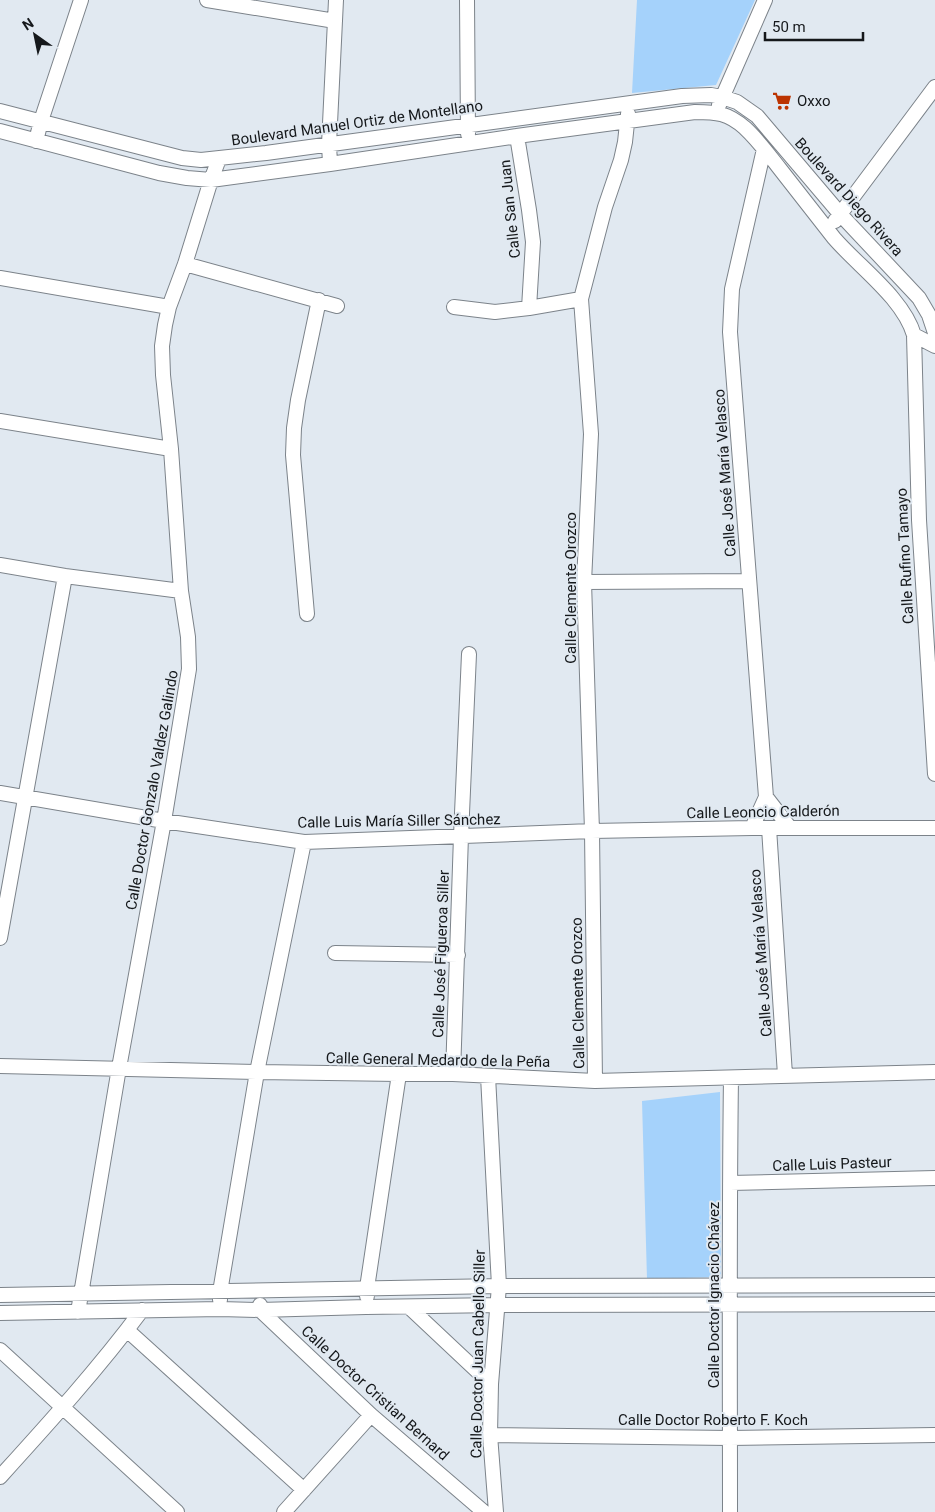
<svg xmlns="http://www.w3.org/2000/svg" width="935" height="1512" viewBox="0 0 935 1512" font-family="Roboto,sans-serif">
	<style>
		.green { fill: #a5d2fb }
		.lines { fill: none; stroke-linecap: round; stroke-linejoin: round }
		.minor-casing { stroke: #7c838a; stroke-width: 16 }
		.minor { stroke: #fff; stroke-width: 14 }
		.labels { text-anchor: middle; stroke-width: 4; stroke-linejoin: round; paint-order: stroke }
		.poi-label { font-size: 15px; fill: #15181b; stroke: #e1e9f1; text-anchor: start }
		.street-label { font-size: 15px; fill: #15181b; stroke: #e1e9f1 }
	</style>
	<rect width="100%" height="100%" fill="#e1e9f1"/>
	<path class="green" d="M637,0H755L716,85L632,93Z
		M720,1092L721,1277L647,1279L642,1101Z"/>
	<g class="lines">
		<g class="minor-casing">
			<path id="minor" d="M207,0L335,21
				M467,0L468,134
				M719,105L765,0
				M0,111L182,158L201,160L266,153L682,96L711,95L722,97L737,102L757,116L841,215L919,298L929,315L935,333
				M0,131L159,173L187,178L211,180L330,164L517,136L695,112C717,112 728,113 745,128C758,140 769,155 780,169C798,192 816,215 834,238C859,267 903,298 914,335L919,520L935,774
				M517,136L529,210L533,242L529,308
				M36,141L41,121L81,0
				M330,164L329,144L336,0
				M835,221L935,87
				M185,264L337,306
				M0,278L169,307
				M454,307L495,312L529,308L581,299
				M914,335L935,346
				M0,421L171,449
				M0,565L65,576L181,591
				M584,582L749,581
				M307,614L293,455L294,428L298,400L319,300
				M0,793L164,821L304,842L592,831L752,828H935
				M766,797L790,828
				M752,828L766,797L730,332L732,289L764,149
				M769,828L785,1075
				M0,938L65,576
				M335,953L458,955
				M0,1066L257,1072L399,1074H453L595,1081L935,1072
				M453,1074L461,836L469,654
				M488,1076L499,1286L491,1384L490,1435L496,1512
				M595,1081L592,831L584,582L591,434L581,299L605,207L621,160L625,142L628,114
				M730,1183L935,1178
				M0,1295L499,1286L935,1285
				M367,1296V1288L399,1074
				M220,1300V1292L257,1072L304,842
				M260,1305V1310L371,1415L484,1512
				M409,1307L491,1384
				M78,1312L119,1068L164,821L189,669L188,637L181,591L171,449L163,375L162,346L165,325L169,307L185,264L211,180L219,159
				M0,1313L220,1309L260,1310L366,1307L499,1305L935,1304
				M127,1330L304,1490
				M0,1350L177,1512
				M490,1435L730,1438L935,1435
				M0,1477C49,1423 98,1369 142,1310
				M284,1512L371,1415
				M730,1512C730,1367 729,1223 731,1078"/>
		</g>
		<use href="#minor" class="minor"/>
	</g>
	<defs>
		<g id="supermarket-bare" transform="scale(1.5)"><path d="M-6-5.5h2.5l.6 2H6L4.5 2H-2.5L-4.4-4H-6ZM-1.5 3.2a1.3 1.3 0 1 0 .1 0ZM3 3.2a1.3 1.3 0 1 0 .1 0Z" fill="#bc3401" stroke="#e1e9f1" stroke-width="2.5" paint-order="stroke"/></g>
	</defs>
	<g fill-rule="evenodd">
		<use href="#supermarket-bare" x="782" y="101"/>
	</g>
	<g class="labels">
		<g class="poi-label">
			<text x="797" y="106">Oxxo</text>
		</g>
		<g class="street-label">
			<text transform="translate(357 123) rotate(-8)" y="5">Boulevard Manuel Ortiz de Montellano</text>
			<text transform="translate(849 197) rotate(48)" y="5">Boulevard Diego Rivera</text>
			<text transform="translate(510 209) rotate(-96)" y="5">Calle San Juan</text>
			<text transform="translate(725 473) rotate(-94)" y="5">Calle José María Velasco</text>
			<text transform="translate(905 556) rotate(-93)" y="5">Calle Rufino Tamayo</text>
			<text transform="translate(571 588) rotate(-90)" y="5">Calle Clemente Orozco</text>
			<text transform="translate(152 790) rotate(-80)" y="5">Calle Doctor Gonzalo Valdez Galindo</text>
			<text transform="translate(763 812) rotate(-1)" y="5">Calle Leoncio Calderón</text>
			<text transform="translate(399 821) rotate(-1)" y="5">Calle Luis María Siller Sánchez</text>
			<text transform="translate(761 953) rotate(-94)" y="5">Calle José María Velasco</text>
			<text transform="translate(441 954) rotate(-88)" y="5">Calle José Figueroa Siller</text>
			<text transform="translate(578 993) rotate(-91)" y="5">Calle Clemente Orozco</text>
			<text transform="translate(438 1060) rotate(1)" y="5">Calle General Medardo de la Peña</text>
			<text transform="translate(832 1164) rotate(-2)" y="5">Calle Luis Pasteur</text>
			<text transform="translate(714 1295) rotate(-90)" y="5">Calle Doctor Ignacio Chávez</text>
			<text transform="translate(478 1354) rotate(-89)" y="5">Calle Doctor Juan Cabello Siller</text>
			<text transform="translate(375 1393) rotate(42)" y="5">Calle Doctor Cristian Bernard</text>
			<text x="713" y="1425">Calle Doctor Roberto F. Koch</text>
		</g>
	</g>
	<g transform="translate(35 35) rotate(327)" stroke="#e1e9f1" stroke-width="4" paint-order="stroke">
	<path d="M0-4L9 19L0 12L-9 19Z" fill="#15181b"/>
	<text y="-8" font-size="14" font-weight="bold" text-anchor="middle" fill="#15181b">N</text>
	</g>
	<path d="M765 32v8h98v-8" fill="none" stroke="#15181b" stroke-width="2.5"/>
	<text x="772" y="32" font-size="15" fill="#15181b" stroke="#e1e9f1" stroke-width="4" paint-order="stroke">50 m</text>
</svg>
